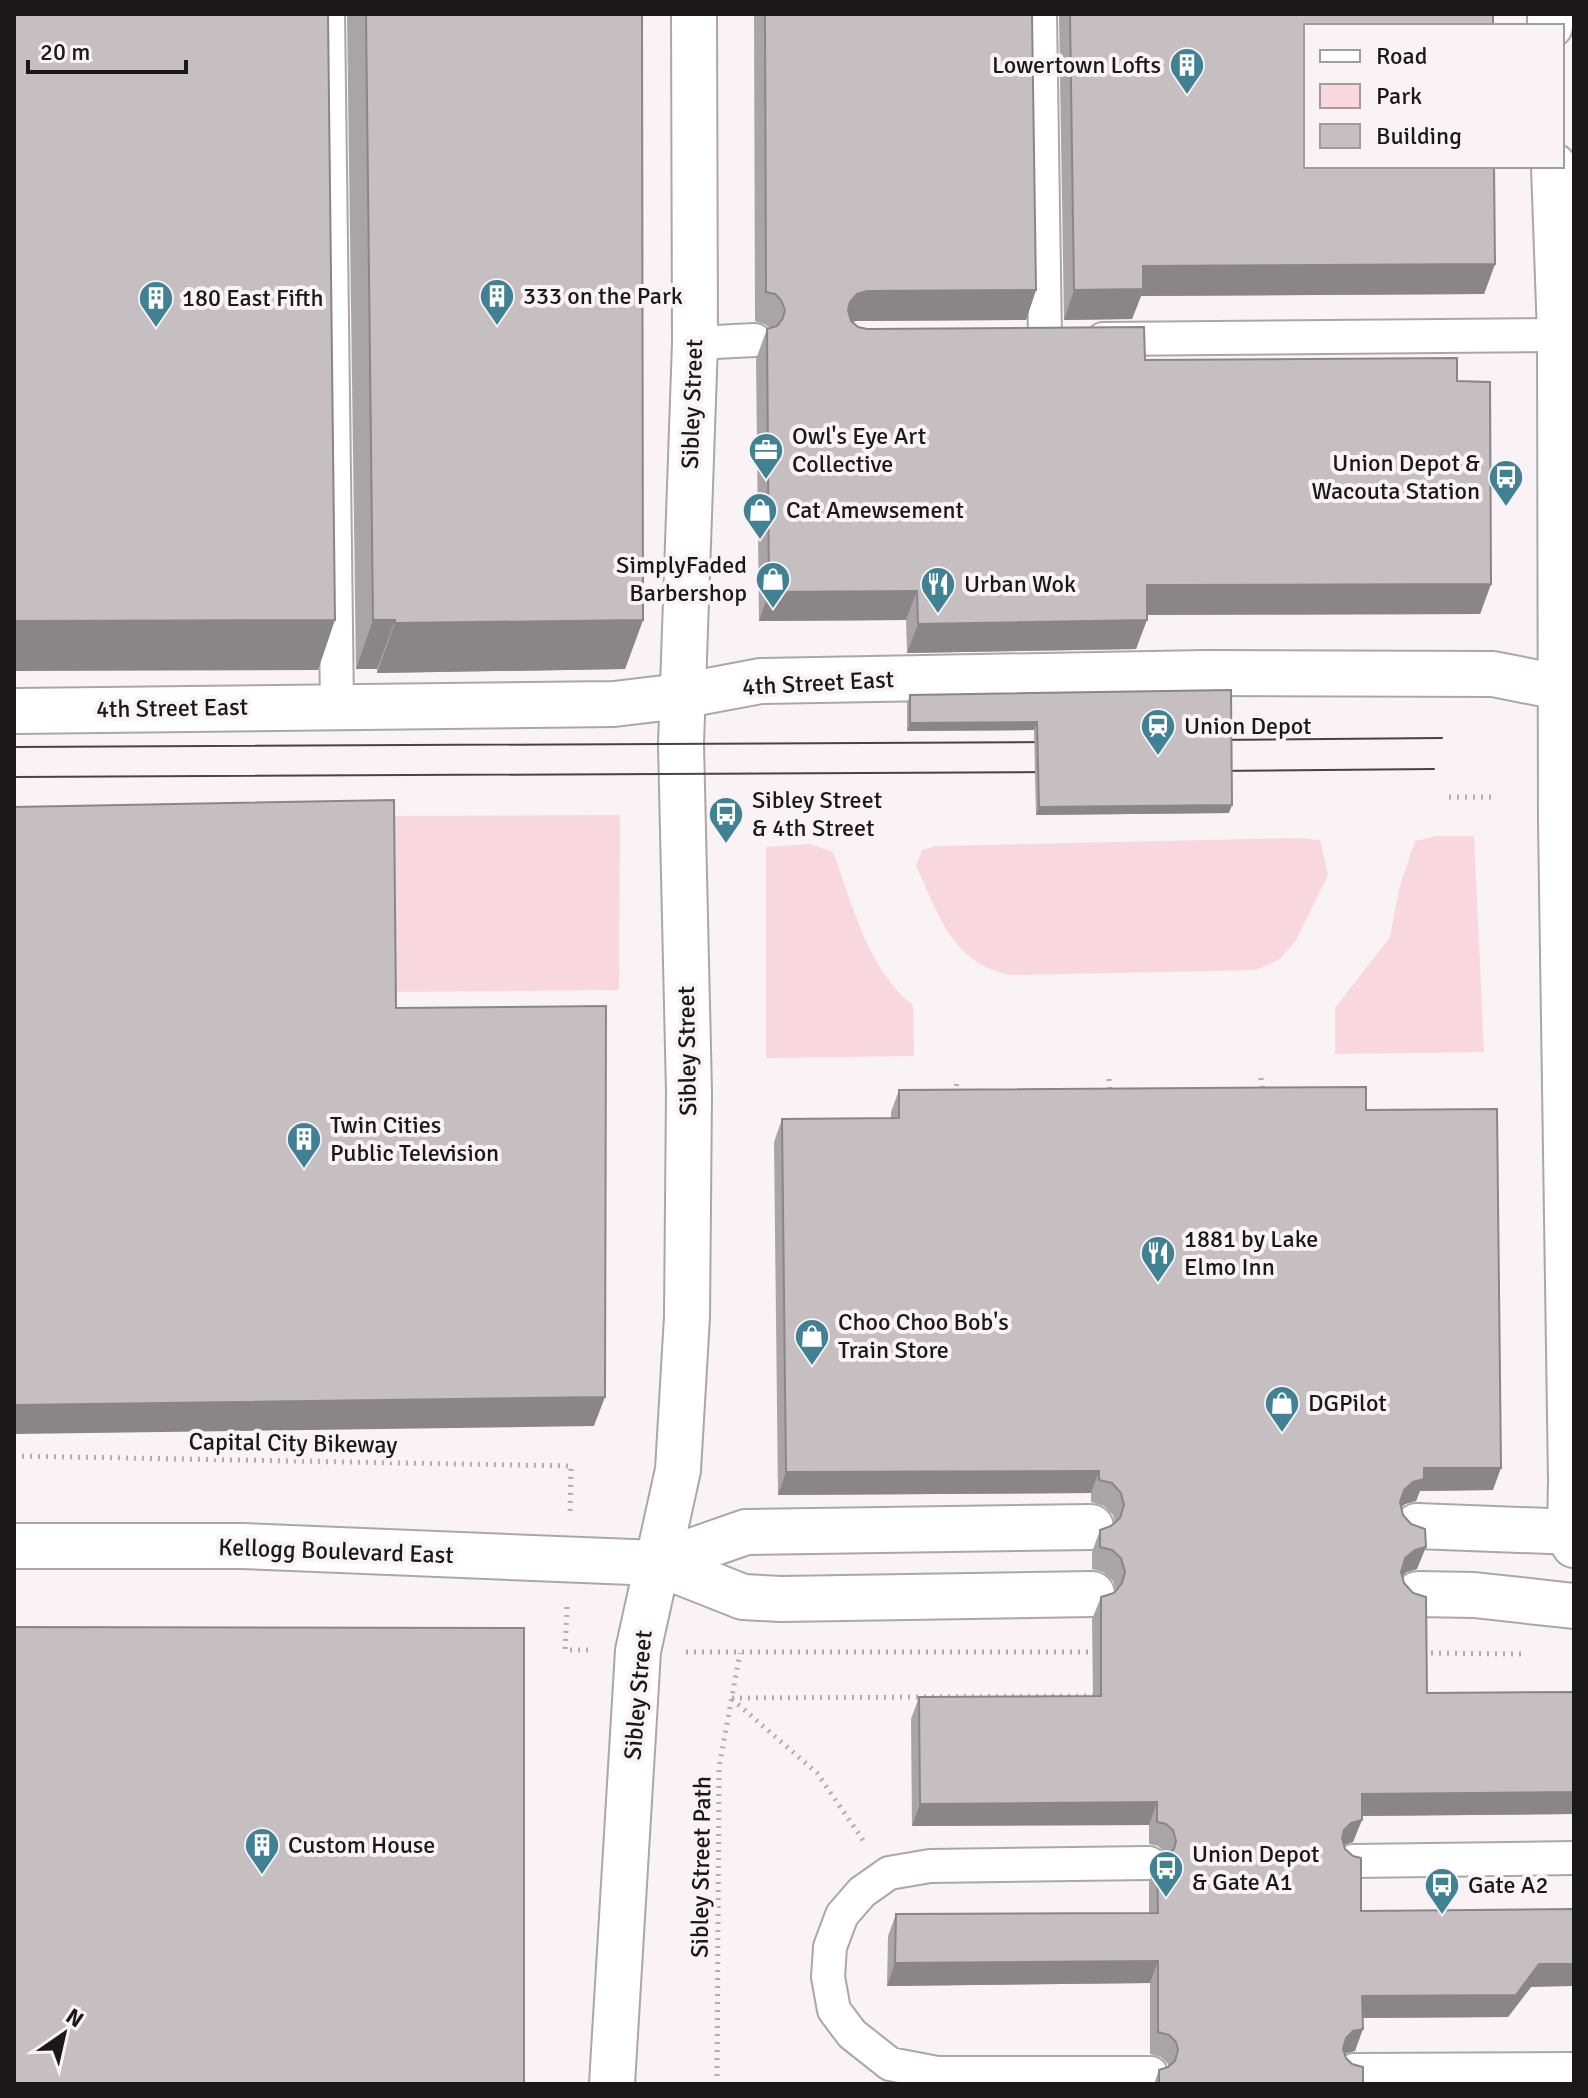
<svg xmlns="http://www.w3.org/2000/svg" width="1588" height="2098" viewBox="0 0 1588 2098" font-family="Signika,sans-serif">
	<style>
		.green { fill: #f9d7e1 }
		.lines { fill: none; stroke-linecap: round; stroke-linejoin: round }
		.service-casing { stroke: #aca6a8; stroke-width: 36 }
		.minor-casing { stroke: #aca6a8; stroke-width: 48 }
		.secondary-casing { stroke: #aca6a8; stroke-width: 48 }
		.path { stroke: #b1acad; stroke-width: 5; stroke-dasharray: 2 6; stroke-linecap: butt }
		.service { stroke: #fff; stroke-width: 32 }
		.minor { stroke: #fff; stroke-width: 44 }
		.secondary { stroke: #fff; stroke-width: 44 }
		.tram { stroke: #474445; stroke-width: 2 }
		.wall { fill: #a9a4a6 }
		.shaded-wall { fill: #8a8687 }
		.building { fill: #c5bfc1; stroke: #8a8687; stroke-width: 2 }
		.labels { text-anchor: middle; stroke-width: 8; stroke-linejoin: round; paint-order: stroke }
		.poi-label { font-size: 24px; fill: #1a1818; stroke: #f9f3f5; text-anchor: start }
		.street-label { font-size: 24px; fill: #1a1818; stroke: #f9f3f5 }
	</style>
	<rect width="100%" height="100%" fill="#f9f3f5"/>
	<path class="green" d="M620,815L619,990L385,992L383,816Z
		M1437,836H1474L1484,1052L1335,1054V1008L1390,937L1399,889L1415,841Z
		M1299,838L1320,840L1328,875L1296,940L1280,959L1256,970L1011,975C952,964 939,915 916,866L922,850L935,846Z
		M810,844L833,852C853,905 867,969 913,1005L914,1056L766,1058V847Z"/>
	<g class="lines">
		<g class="service-casing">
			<path id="service" d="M328,14L337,706
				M1040,14L1045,339
				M1103,339L1560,335
				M695,343L755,340
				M1353,1861L1574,1858
				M1149,1863L930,1866L889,1873L862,1892L842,1915L830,1947L828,1977L834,2010L852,2034L890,2064L937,2073H1151
				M1354,2070L1574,2069"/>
		</g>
		<g class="minor-casing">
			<path id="minor" d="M1550,14V26
				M1554,166L1560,335L1561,822L1571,1480L1570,1532L1574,1545
				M14,711L614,704L681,696L760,681L1206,673L1493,674L1574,690"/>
		</g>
		<g class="secondary-casing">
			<path id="secondary" d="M1417,1526L1574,1532
				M14,1546H242L657,1563L743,1597L781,1599L1092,1594
				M657,1563L746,1532L1091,1527
				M1418,1594L1474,1595L1574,1606
				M612,2084L638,1651L678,1470L687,1317L689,1092L681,744L695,343L694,14"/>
		</g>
		<path class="path" d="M1449,797H1494
			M1261,1078L1263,1093
			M1109,1079L1110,1094
			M956,1094L957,1079
			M14,1456L571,1466L570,1513
			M567,1607L565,1650H588
			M686,1652H1093
			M1423,1653L1525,1654
			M732,1698L1099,1696
			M732,1699L817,1773L863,1840
			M717,2084L719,1767L740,1653"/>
		<use href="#service" class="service"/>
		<use href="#minor" class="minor"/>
		<use href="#secondary" class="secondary"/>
		<path class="tram" d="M1210,740L1442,738
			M14,747L1058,742
			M1210,771L1434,769
			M14,777L1058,772"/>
	</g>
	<path class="wall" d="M347,14H642L643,620L625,669L377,673V669H356Z
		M754,14H1032L1036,290L1026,320L856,321L852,322L858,327L867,329L1145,360L1457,381L1491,584L1480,614L1147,615L1136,649L907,653L906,620L759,621L756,359L767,329L770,328L764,324L755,321Z
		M1059,14H1493L1495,264L1484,294L1141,296L1132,319L1064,320Z
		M1231,690L1229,813L1036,815L1034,730L907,731V703L910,695Z
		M899,1090L1366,1110L1493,1490L1420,1491L1416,1501L1405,1504L1401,1507L1417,1569L1407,1572L1402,1576L1427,1693L1574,1692V1814L1362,1816L1353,1842L1344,1845L1361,1911L1531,1987L1508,2017L1363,2018L1355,2051L1345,2054L1346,2058L1363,2084H1154L1159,2070L1168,2067V2064L1161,2057L1150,2054V1983L887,1986L888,1936L896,1914L1149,1913V1882L1157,1860L1166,1857L1165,1853L1158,1846L1149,1844V1825L912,1826L911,1719L919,1697L1093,1696L1092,1619L1101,1597L1114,1593L1116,1590L1113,1581L1103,1572L1092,1569V1552L1100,1530L1111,1526L1115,1523L1113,1515L1104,1506L1091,1502V1493L778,1495L774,1142L782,1119L891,1118V1112Z"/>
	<path class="shaded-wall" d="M1495,264L1484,294L1141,296L1132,319L1064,320L1074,290L1143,266Z
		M1036,290L1026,320L856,321L846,324L850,302L857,294L867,291Z
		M1491,584L1480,614L1136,615L1147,585Z
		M917,591L906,620L759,621L769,592Z
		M335,620L318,670L14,671V621Z
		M373,620H395L377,669H356Z
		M643,620L625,669L377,673L395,623Z
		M1147,620L1136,649L907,653L918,624Z
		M1037,722L1034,730L907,731L910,723Z
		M1232,805L1229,813L1036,815L1039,807Z
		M605,1397L594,1426L14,1434V1405Z
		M1424,1468H1501L1493,1490L1420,1491L1416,1501L1405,1504L1396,1512L1404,1490Z
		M1099,1471L1091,1493L778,1495L786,1472Z
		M1426,1547L1417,1569L1407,1572L1397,1580L1405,1558L1415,1550Z
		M1574,1792V1814L1354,1816L1362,1794Z
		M1157,1802L1149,1825L912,1826L920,1804Z
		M1362,1820L1353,1842L1343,1845L1336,1852L1344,1830L1351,1823Z
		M1158,1961L1150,1983L887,1986L895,1963Z
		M1539,1964H1574V1986L1531,1987L1508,2017L1354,2018L1362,1996Z
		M1363,2029L1355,2051L1345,2053L1338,2060L1346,2038L1353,2031Z"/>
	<path class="building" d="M14,14H328L335,620L14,621Z
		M366,14H642L643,620L395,623V620H373Z
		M765,14H1032L1036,290L867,291L857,294L850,302L848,310L851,321L858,327L867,329L1144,327L1145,360L1457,358V381L1490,382L1491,584L1147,585V620L918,624L917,591L769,592L767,329L777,326L783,318L785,310L781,300L775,294L766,292Z
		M1070,14H1493V26H1306V166H1494L1495,264L1143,266V289L1074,290Z
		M1231,690L1232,805L1039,807L1037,722L910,723V695Z
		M394,800L396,1008L606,1006L605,1397L14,1405V807Z
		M1366,1087V1110L1497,1109L1501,1468H1424V1479L1413,1482L1404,1490L1400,1502L1403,1515L1411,1524L1425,1529L1426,1547L1415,1550L1405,1558L1401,1572L1404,1583L1413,1593L1426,1597L1427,1693L1574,1692V1792L1362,1794V1820L1351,1823L1344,1830L1342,1838L1345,1849L1353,1856L1361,1858V1911L1574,1909V1964H1539L1516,1995L1362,1996L1363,2029L1353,2031L1346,2038L1343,2049L1346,2058L1352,2064L1363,2067V2084H1159V2070L1168,2067L1175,2061L1178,2050L1176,2042L1169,2035L1158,2032V1961L895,1963L896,1914L1158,1913L1157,1860L1167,1857L1174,1849L1176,1841L1173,1830L1166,1824L1157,1822V1802L920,1804L919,1697L1101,1696V1597L1114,1593L1122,1583L1125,1572L1121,1558L1112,1550L1100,1547V1530L1111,1526L1120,1518L1124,1505L1121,1493L1112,1483L1099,1480V1471L786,1472L782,1119L899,1118V1090Z
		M14,1627L524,1628V2084H14Z"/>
	<defs>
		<g id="building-pin" transform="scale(1.8)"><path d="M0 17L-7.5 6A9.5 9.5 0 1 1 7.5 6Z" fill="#408194" stroke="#f9f3f5"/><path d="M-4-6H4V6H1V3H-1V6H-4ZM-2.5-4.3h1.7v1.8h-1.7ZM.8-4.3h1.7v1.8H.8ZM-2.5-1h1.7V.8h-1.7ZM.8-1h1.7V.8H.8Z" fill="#fff"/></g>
		<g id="office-pin" transform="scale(1.8)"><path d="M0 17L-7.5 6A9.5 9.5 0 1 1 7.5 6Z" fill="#408194" stroke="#f9f3f5"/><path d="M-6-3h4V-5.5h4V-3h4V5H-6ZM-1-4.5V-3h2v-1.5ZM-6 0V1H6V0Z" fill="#fff"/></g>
		<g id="bus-pin" transform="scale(1.8)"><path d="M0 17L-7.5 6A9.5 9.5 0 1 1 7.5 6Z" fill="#408194" stroke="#f9f3f5"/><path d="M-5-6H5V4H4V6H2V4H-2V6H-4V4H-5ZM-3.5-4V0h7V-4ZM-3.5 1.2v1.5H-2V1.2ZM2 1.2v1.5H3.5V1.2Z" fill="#fff"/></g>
		<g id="shop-pin" transform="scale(1.8)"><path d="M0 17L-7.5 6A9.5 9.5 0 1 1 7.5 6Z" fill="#408194" stroke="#f9f3f5"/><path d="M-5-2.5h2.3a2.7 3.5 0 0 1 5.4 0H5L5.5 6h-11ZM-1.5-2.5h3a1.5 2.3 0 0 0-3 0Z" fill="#fff"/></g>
		<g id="restaurant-pin" transform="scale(1.8)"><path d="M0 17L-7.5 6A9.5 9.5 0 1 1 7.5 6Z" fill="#408194" stroke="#f9f3f5"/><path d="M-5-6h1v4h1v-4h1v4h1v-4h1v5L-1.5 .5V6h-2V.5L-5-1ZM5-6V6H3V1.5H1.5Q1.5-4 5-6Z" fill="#fff"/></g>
		<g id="station-pin" transform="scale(1.8)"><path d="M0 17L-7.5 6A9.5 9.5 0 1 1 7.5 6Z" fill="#408194" stroke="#f9f3f5"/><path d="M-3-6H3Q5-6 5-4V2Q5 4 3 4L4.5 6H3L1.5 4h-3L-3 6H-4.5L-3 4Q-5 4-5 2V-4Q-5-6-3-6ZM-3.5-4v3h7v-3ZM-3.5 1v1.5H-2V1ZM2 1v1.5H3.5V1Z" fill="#fff"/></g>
	</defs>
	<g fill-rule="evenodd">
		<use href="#building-pin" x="1187" y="65"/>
		<use href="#building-pin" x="497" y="296"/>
		<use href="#building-pin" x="156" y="298"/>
		<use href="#office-pin" x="766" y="450"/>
		<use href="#bus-pin" x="1506" y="477"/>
		<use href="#shop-pin" x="760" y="510"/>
		<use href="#shop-pin" x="773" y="579"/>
		<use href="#restaurant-pin" x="938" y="584"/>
		<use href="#station-pin" x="1158" y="726"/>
		<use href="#bus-pin" x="726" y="814"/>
		<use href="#building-pin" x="304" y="1139"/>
		<use href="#restaurant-pin" x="1158" y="1253"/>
		<use href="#shop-pin" x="812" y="1336"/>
		<use href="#shop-pin" x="1282" y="1403"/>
		<use href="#building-pin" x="262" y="1845"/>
		<use href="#bus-pin" x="1166" y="1868"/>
		<use href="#bus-pin" x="1442" y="1885"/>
	</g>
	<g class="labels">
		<g class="poi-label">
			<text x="1161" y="73" text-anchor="end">Lowertown Lofts</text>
			<text x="523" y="304">333 on the Park</text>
			<text x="182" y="306">180 East Fifth</text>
			<text x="792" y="444">Owl's Eye Art<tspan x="792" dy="28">Collective</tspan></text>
			<text x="1480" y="471" text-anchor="end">Union Depot &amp;<tspan x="1480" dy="28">Wacouta Station</tspan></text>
			<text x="786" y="518">Cat Amewsement</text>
			<text x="747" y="573" text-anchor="end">SimplyFaded<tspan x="747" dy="28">Barbershop</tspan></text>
			<text x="964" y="592">Urban Wok</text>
			<text x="1184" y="734">Union Depot</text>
			<text x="752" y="808">Sibley Street<tspan x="752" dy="28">&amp; 4th Street</tspan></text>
			<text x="330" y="1133">Twin Cities<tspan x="330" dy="28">Public Television</tspan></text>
			<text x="1184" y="1247">1881 by Lake<tspan x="1184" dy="28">Elmo Inn</tspan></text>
			<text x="838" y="1330">Choo Choo Bob's<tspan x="838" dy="28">Train Store</tspan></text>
			<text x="1308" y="1411">DGPilot</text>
			<text x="288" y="1853">Custom House</text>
			<text x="1192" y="1862">Union Depot<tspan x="1192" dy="28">&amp; Gate A1</tspan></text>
			<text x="1468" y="1893">Gate A2</text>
		</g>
		<g class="street-label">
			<text transform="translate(692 404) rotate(-88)" y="8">Sibley Street</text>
			<text transform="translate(818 683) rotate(-3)" y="8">4th Street East</text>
			<text transform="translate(172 708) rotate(-1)" y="8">4th Street East</text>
			<text transform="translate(687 1051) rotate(-91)" y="8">Sibley Street</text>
			<text transform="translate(293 1443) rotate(1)" y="8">Capital City Bikeway</text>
			<text transform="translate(336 1551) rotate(2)" y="8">Kellogg Boulevard East</text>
			<text transform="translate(638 1695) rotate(-85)" y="8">Sibley Street</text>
			<text transform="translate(701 1867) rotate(-89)" y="8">Sibley Street Path</text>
		</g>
	</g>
	<rect width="1588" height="2098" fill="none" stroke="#1a1818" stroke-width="32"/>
	<rect x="1304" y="24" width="260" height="144" fill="#f9f3f5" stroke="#a09b9d" stroke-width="2"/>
	<rect x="1320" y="50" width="40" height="12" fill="#ffffff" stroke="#a09b9d" stroke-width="2"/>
	<text x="1376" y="64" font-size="24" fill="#1a1818">Road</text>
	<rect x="1320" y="84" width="40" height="24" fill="#f9d7e1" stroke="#a09b9d" stroke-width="2"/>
	<text x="1376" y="104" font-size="24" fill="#1a1818">Park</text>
	<rect x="1320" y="124" width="40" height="24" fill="#c5bfc1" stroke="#a09b9d" stroke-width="2"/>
	<text x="1376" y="144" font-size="24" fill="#1a1818">Building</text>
	<g transform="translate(64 2034) rotate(34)" stroke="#f9f3f5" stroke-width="6" paint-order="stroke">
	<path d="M0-6L14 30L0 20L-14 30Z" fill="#1a1818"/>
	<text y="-12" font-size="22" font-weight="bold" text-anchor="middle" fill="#1a1818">N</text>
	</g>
	<path d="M28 60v12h158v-12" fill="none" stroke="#1a1818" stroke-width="4"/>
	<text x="40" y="60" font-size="24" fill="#1a1818" stroke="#f9f3f5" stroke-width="6" paint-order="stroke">20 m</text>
</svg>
